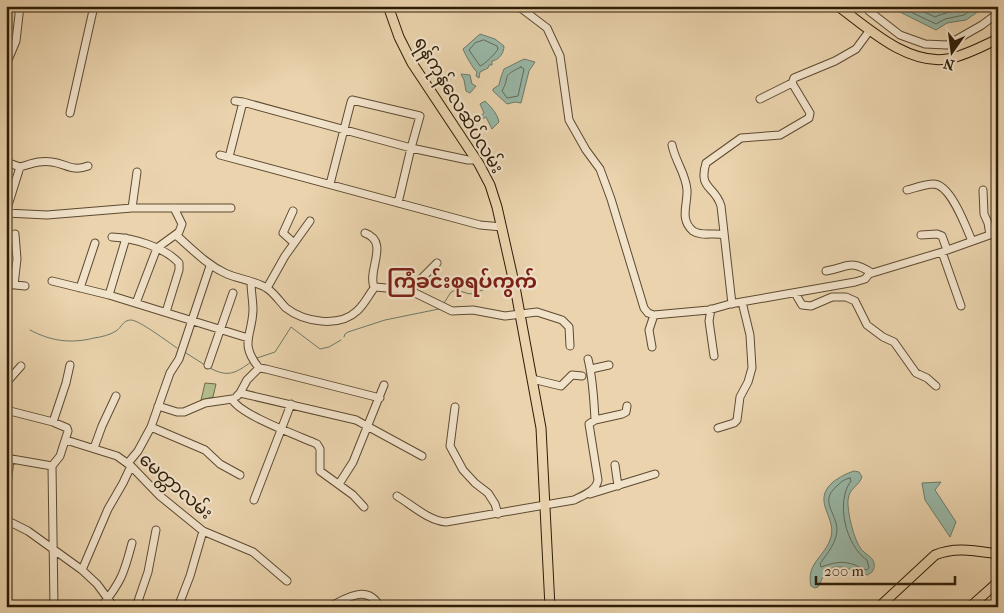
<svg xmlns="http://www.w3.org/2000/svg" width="1004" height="613" viewBox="0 0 1004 613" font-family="'IM FELL French Canon','Noto Sans Myanmar',serif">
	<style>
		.green { fill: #b3bd8d; stroke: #706c4a }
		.water { fill: #98b8a8; stroke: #6d7a68 }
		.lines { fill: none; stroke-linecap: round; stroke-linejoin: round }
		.shore { stroke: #626a58; stroke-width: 1 }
		.stream { stroke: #6d7a68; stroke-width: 1 }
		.minor-casing { stroke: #5c4a30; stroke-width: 9 }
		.major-casing { stroke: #2d1c07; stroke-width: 11 }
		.minor { stroke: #f1e2ca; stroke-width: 7 }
		.major { stroke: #ead3ad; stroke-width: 9 }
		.labels { text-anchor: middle; stroke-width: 4.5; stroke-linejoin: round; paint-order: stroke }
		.street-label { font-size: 18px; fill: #2d1c07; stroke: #f1e2ca }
		.quarter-label { font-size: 20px; font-weight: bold; fill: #7a1f14; stroke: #f1e2ca }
	</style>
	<rect width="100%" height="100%" fill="#ead3ad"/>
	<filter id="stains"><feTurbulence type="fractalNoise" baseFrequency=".004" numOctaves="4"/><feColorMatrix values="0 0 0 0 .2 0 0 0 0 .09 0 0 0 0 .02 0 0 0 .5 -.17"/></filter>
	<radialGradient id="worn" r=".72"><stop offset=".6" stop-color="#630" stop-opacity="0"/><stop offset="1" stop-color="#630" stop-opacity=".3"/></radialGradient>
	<path class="green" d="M205,383L216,384L213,397L201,400Z"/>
	<path class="water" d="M888,6H986L966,20L947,23L936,30Z
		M480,34L495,39L504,46C504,53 499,60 492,61V65H489L488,68L480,72L479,78L476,76L477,72C473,69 465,54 463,49Z
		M524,59L535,62L529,71L521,103L515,102L507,104L493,91V89L499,85L501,77L504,69Z
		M461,74L470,75L472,84L476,86L470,93L466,91L464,80Z
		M485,101C491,107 497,113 499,122L492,129L486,117L482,119L479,117L484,113L480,104Z
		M854,471L859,472L862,477C859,486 849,488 848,500C847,512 854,540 861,549C866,555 872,556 874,563C875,570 872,573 867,575C854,573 837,559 826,573C822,577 821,582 818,587L815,588L811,586C806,564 823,558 830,540C839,518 810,502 833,482C840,477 845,474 854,471Z
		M941,482L935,490L956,522L950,537L925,500L922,483Z"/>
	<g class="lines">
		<path class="shore" d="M898,6L936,24L945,19L964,15L977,6
			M912,6L935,17C945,12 957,12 966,6
			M484,40L497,46L498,49C496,53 484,65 480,66L469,50L475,43Z
			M521,67L524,69L518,96L507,98L502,91C511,75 500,77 521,67Z
			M850,478L851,481C835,502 846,546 867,560L869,568L867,570C862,569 859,567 855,565C842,560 833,563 821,567L820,564C827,553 837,543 837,529C836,512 819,501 837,486C841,482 844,479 850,478Z"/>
		<path class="stream" d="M444,303L451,292L456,290L470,294L502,284
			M30,330C51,341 70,344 94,338C101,337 110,335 116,331C122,327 123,320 131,320C139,320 168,342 177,348
			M344,337L345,334L348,332L385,320L439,309
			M186,353L205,365
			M257,358L275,352L291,327L320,349L329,347L341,340
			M210,368C228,378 236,373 251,362"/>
		<g class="minor-casing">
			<path id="minor" d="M515,6L522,9L547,28L560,56L569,120L586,150L600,169L611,199L644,308L648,313L654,315L709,310L730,304L855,282L865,279L869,274L942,252L998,232
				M866,6L869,11L900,35L925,44L947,45L982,25L998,13
				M6,65L16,41L20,6
				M760,99L792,83
				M235,101L243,102L411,148L420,116L352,100L351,102L330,184
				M70,113L94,6
				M672,145C675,161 686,174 687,190C688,204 679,219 693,231C702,237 714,232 724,235
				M220,155L480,225L502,227
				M229,157L243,102
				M6,162L20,167L6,212
				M20,167C31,164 40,160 52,162C67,164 72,172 88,166
				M907,190C915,188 925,184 934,184C951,185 966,227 972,241
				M983,190L984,214L988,223L990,235
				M398,203L411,148L468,160H476
				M132,208L137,172
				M293,211L283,233L294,243
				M6,213L47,215L132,208H231
				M365,233C390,242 367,270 374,287
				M921,235L937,234L942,236L947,250
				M177,236C192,249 206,264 225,273C237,279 257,281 268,289C275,294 280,302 286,308C304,322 339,328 357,311C365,304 369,294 375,287L409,290L452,311L473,310L505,316L537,312L562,320L569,327L570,346
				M112,237C134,238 164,247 179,263V270L166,312
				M942,252L961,306
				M826,271C849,267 850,259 872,273
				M52,281L109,295L248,338
				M251,282C251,291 253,301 253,310C252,337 239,343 259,368
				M6,284L25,286
				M14,285L17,259L15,234
				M80,288L95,243
				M267,288L285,256L310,221
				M409,291L437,263
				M795,293L802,305L811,306L832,297H846L855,301L867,325L883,337L894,342L916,373L927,378L936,386
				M109,295L126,238
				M136,303L157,248L179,232L182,224L174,208
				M732,304L721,206C715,185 698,190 706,163L741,138L780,135L809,118L810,113L792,83L794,78L835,61L856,49L870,30
				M711,309L709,321L714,356
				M652,347L649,330L654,315
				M208,365L233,293
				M591,369L609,365
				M532,379L561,386L572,375L582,376
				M6,383L21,366
				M240,393L356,420L422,456
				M237,396L240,393L247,380L259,368L266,369L380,398
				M232,399C240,415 299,436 317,444L320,449V471L353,495L364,507
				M158,406L177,412H184L205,403L232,399
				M455,407L450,446L463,470L475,483L488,493L495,504L498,514
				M6,410L53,422L67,428L68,431L60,456L52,466L54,607
				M595,420L622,414L626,412L627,406
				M53,422L66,383L70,365
				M151,427L205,450L220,464L240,475
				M718,428L734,423L737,420L740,397L748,382L752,368L750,335L742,302
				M66,440L117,456L131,466L160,496L203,531L253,552L287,581
				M94,448L102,426L116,396
				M6,458L52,466
				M128,463L138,451L151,427L170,373L179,359L210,266
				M615,465L618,486
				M339,484L353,462L384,385
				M590,494L655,474
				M6,495L10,458
				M397,496C412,505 429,521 446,522L574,500C584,495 596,491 598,480L589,424L595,420C594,399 593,379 588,359
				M254,500L291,404
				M6,520L28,531L82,570L97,584L114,607
				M82,570L108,509L123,483L131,466
				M101,607C121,582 124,574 132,543
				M136,607L148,572L156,530
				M178,607L190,576L203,531
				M328,607C347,599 367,583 380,607"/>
		</g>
		<g class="major-casing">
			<path id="major" d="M388,6L399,37L412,63L479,164L490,185L497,207L515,287L541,428L550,607
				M838,6C868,28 907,65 947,59C965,56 982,46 998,39
				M879,607L935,555C955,546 977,551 998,554
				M970,607L998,582
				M985,607L998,595"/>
		</g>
		<use href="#minor" class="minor"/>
		<use href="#major" class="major"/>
	</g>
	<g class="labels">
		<g class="street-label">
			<text transform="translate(459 105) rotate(59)" y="6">ရန်ကုန်လေဆိပ်လမ်း</text>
			<text transform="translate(176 486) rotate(41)" y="6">မေတ္တာလမ်း</text>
		</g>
		<g class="quarter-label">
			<text x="462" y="288">ကြံခင်းစုရပ်ကွက်</text>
		</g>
	</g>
	<rect width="1004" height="613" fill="none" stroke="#ead3ad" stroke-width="25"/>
	<rect x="8" y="8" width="989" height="598" fill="none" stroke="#2d1c07" stroke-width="2.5"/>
	<rect x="12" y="12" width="979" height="588" fill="none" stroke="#2d1c07"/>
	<g transform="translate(952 52) rotate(194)" stroke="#f1e2ca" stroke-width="4" paint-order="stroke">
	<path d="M0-4L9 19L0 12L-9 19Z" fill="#2d1c07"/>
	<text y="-8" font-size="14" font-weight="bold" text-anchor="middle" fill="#2d1c07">N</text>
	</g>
	<path d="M816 576v8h139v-8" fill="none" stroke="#2d1c07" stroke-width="2.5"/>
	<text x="824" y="576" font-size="15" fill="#2d1c07" stroke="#f1e2ca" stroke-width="4" paint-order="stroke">200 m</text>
	<rect width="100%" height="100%" filter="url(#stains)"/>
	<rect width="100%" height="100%" fill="url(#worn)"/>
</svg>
